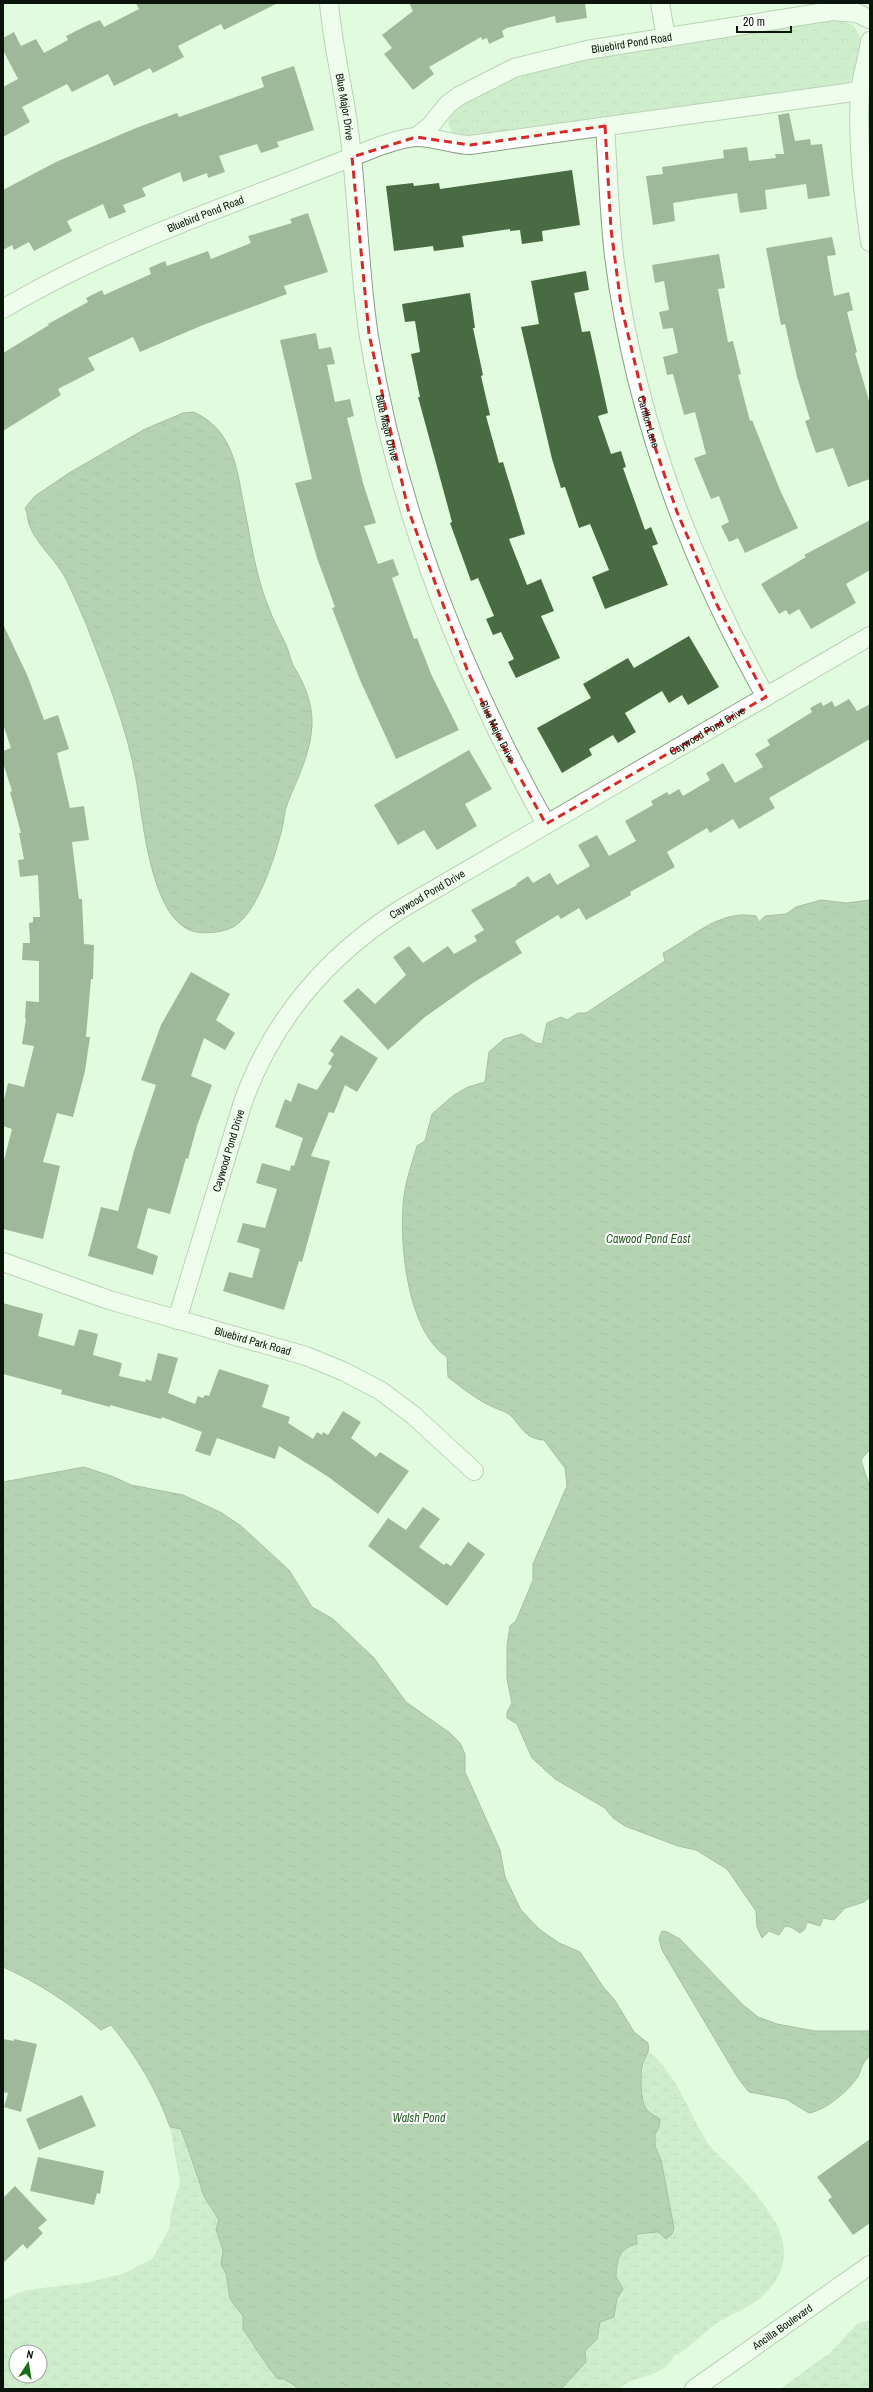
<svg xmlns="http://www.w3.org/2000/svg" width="873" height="2392" viewBox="0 0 873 2392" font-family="'Archivo Narrow',sans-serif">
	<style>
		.wetland { fill: url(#wetland-marsh); fill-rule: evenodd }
		.park { fill: url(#park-crowns) }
		.water { fill: url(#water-ripples); stroke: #5b7758 }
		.building { fill: #486b44 }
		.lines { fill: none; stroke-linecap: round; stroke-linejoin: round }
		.minor-casing { stroke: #879f85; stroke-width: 20 }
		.minor { stroke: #fff; stroke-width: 18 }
		.marked { fill: none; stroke: #d62828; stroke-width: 3; stroke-dasharray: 8 5; stroke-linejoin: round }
		.labels { text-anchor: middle; stroke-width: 4; stroke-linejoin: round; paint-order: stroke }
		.street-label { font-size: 11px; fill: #0b140b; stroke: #fff }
		.water-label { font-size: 12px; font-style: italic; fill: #275b23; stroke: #fff }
	</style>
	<defs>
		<pattern id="wetland-marsh" width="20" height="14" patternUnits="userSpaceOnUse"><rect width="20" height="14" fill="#b7dcb3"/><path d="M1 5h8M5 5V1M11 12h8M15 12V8" fill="none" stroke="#9cbc99"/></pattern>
		<pattern id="park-crowns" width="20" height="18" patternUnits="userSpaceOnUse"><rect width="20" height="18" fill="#b7dcb3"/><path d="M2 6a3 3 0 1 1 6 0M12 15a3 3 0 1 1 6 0" fill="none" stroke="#9cbc99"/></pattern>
		<pattern id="water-ripples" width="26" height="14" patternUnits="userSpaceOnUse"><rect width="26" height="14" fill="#7da279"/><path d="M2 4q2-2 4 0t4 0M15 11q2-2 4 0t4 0" fill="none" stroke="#658361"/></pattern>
	</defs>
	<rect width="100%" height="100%" fill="#e1fbde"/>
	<path class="wetland" d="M649,2052C677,2072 690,2118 710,2146C718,2157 731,2165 740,2176C774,2214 809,2256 759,2299C748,2308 734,2313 722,2320C705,2329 690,2350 674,2356C663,2379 634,2374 619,2389H561L586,2362L585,2351L599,2331L600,2322L614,2317L617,2298L623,2289L616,2277L620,2254L636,2234L658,2232L662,2237L672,2234L674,2228L661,2160L655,2146V2135L659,2127L655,2114L647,2110C640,2089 639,2071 649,2052Z
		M170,2127L181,2129C190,2160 200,2194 219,2220L216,2229L223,2250L221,2265L226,2273L230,2299L243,2316V2329L269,2368L278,2378L284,2379L300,2389H3V2300L26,2290L85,2283L123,2274L153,2258L169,2229L171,2213L180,2182ZM16,2352H40V2376H16Z
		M870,2320V2386L867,2389H780L831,2352L858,2323Z"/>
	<path class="park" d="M834,18L853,25L863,41C861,62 863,76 842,87L461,139C453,135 451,132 448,122C450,118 452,113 455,109C473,87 531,71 558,63Z"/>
	<path class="water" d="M194,412C210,420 220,429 228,445C236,461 239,479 242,496C250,533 254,571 268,606C273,620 280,632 286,645C289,651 290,659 293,665C304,683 313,703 312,725C311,752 298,777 288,802C284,811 284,823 281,833C274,859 257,914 233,927C224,932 206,934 196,932C150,923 143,817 136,779C126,724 106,677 87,626C80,610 73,593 65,577C55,559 36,544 29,524C27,518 28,514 25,508L35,496L69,473L145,429L183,413Z
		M821,900L846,903L870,900V1449L861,1460L870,1488V1897L864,1902L845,1908L834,1920L823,1918L820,1926L807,1922L805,1929L800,1933L791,1927L785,1926L779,1935L769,1931L762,1938L757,1927L756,1911L727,1869L696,1850L678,1846L625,1826L613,1818L605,1808L555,1779L532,1758L517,1724L507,1718V1712L512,1703L507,1679V1646L510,1626L516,1621L533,1580V1564L567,1486L565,1468L544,1440C524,1439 521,1425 510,1415C505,1411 499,1410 493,1407C477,1400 462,1388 448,1377L447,1357C408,1332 400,1249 403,1206C404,1186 411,1166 417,1146L425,1141L432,1114L454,1095L468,1087L485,1082L489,1052L504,1039L522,1034L536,1043L542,1044L547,1023L561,1017L567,1020L578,1013H586L665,961L663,953C692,938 719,909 756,916L759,922L765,916L786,914L796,907Z
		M84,1467L114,1477L131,1485L183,1495L222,1513L241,1526L289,1570L312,1607L333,1619L374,1658L406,1702L450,1733L460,1743L465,1754V1772L500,1850L505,1877L521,1910L539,1929L559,1943L580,1952L604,1988L614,1999L634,2032L648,2043C650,2053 646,2055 643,2063C640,2073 640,2101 647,2110C650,2113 656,2116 660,2119L659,2127L655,2135V2146L661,2160L674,2228L672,2234L666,2239L658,2232L636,2234L637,2244C619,2248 617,2260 616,2277L623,2289L617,2298L614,2317L600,2322L597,2339L585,2351L586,2362L561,2389H300L284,2379H278L269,2368L243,2329V2316L230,2299L226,2273L221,2265L223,2250L216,2229L219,2220L204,2196L181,2129L170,2127C157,2090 136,2055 111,2025L101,2030C71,2004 39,1983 3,1967V1482Z
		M662,1931L667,1932L680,1939L742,2004L758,2017L777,2024L815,2031H870V2056C862,2061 862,2070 857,2078C847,2092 826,2110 809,2113L786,2099L749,2092L738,2078L662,1950L659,1938Z"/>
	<path class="building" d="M136,3H278L224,30L221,24L178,46L184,57L153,73L150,68L114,86L108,74L72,92L67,84L22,107L30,122L3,137V87L18,79L3,50V38L14,32L21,46L36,39L44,53L68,40L66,36L90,24L100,20L104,27L139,9Z
		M409,3H585L587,18L556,23L555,16L507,28L502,31L504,37L489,44L487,38L482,40L481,37L429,67L434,74L413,90L384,54L392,48L382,35L413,11Z
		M294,66L314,130L277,142L279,147L261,153L257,144L219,156L225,172L208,178L207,173L183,182L180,172L142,188L146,196L123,205L126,212L109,219L103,204L67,221L72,231L34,251L29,242L14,250L12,245L3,250V190L56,162L136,128L177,113L179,117L264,87L261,77Z
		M789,113L795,141L810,139L811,145L822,144L830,196L808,199L806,184L765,190L767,209L740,213L737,193L697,199L673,203L675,221L653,225L646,176L663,174L662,167L724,158L723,150L747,147L749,161L776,158L775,154H784L778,115Z
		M572,170L580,225L542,231L543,241L522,244L520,230L510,231V229L462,236L464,247L434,251L433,246L394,251L386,186L413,183L414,186L439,183L440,189Z
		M308,213L328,272L284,286L287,294L203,325L140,352L133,337L88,358L95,370L58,389L61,395L3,431V353L49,325L48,324L88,302L86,298L102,290L104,295L151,274L149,268L165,261L167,266L208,251L211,259L251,243L248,236L292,223L290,219Z
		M832,237L836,255L827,256L834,296L849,292L853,310L847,312L857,352L855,353L870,404V479L848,487L833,448L816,453L805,421L810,419L797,377L785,324L781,325L766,248Z
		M719,254L725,288L718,289L728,342L733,341L741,374L738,375L750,421L752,420L780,490L798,528L745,553L738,538L729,542L721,526L729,522L719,496L711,499L694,458L706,454L695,412L684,415L673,374L667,375L663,357L678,353L673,328L663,329L659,312L669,310L664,281L655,283L652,265Z
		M586,271L589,290L574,293L582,332L590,331L608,413L598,416L611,454L621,451L626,467L623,468L645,530L651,527L658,544L652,546L668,585L605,609L592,577L609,570L590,524L579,528L565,487L561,488L552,459L521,327L539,324L531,281Z
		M470,293L475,328H473L483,375L481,376L490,415L486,416L499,463L503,462L525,534L509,539L527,585L541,579L554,611L541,616L560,658L516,678L508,662L514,659L501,632L493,635L486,619L494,616L478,578L471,581L450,523L452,522L418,397H420L411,354L420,352L415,321L405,322L402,304Z
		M316,333L319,349L331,347L335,364L327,365L335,402L350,399L354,416L347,418L363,483L376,523L364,526L378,564L393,559L399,575L392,578L414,639L417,638L432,676L459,730L396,759L360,680L332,608L335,607L317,558L295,483L312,479L280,340Z
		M870,520V570L846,584L856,603L811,629L799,609L789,615L786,610L779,614L761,584L806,557L804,555Z
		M3,624L28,677L44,720L58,715L69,749L57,753L70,808L84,806L89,840L72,842L79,899H82L84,944L94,945L93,979H91L86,1037H90L85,1071L73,1117L57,1113L43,1162L60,1166L43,1239L3,1229V1164L12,1129L3,1126V1104L8,1083L24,1087L34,1046L22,1044L26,1019L25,1018L26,1001L39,1002V961L22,960L23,943H30L29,923L33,922V917H40L38,875L20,877L18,860L24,859L19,833H21L10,792L12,791L3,763V751L11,748L3,724Z
		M689,636L719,687L688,705L682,695L669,703L662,691L625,713L636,732L618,743L613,735L589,749L592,755L562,773L537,728L591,698L583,684L628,658L634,668Z
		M849,699L857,711L870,704V739L769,798L775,808L739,829L733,819L710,833L707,828L667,852L675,867L630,892L631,895L586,920L579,908L561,919L558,915L515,941L522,953L473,983L425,1017L388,1050L343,1001L358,988L375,1004L406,975L393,957L409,946L423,963L448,946L454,954L477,941L474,936L484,930L471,910L517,885L516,884L528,876L533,883L550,873L557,885L590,866L578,845L597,835L609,856L636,841L625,821L653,805L651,801L667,792L669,795L679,789L683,796L710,780L706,773L723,763L735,783L763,767L755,754L770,745L767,740L812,712L810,708L821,702L823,706L832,701L835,707Z
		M469,750L492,789L465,804L477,826L437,850L424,830L398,845L374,805Z
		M191,972L230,994L216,1020L235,1033L225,1050L204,1038L191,1076L212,1085L197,1126L188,1159L186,1158L170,1214L148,1208L137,1248L158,1256L153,1275L88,1256L101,1207L118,1211L134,1151L156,1085L141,1080L161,1025Z
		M341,1035L378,1058L357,1092L345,1085L334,1113L329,1112L311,1156L330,1161L302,1262L299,1261L284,1310L223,1291L229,1272L252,1278L260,1249L237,1242L243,1223L265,1228L277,1189L256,1183L262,1163L290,1171L291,1165L294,1166L303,1138L275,1127L285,1099L291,1102L298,1083L317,1090L332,1066L328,1064L334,1054L330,1051Z
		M3,1303L43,1314L38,1336L74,1346L79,1329L98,1334L93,1355L122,1363L119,1376L145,1382L146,1379L151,1381L158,1353L178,1358L168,1393L195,1404L198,1396L203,1398L205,1395L209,1396L219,1369L269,1385L262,1407L290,1417L288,1423L313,1439L317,1432L322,1435L323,1432L328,1435L343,1411L361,1422L351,1438L376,1457L380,1452L409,1471L378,1514L327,1476L279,1446L275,1459L217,1438L210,1456L195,1451L202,1432L162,1417L161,1419L110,1405V1407L61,1394L62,1390L3,1374Z
		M423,1507L440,1519L419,1547L444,1565L446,1563L451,1566L468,1542L485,1554L447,1606L368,1546L388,1518L406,1530Z
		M3,2039L14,2041V2039L37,2044L21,2112L4,2107L8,2093L3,2092Z
		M82,2095L96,2126L39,2150L26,2119Z
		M870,2139V2223L853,2235L828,2200L832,2197L817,2177Z
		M38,2157L104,2171L100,2194L97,2193L94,2205L30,2191Z
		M15,2186L47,2220L38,2228L43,2233L27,2249L23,2244L3,2263V2198Z"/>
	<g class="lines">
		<g class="minor-casing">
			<g id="minor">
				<path id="s1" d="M329,3C333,49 345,94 350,139C358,205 359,271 369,337C397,510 461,672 546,824"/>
				<path d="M660,3L666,38"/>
				<path d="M870,41C868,58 862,75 860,92C857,142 863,192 870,242"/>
				<path id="s2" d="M605,126C608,169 609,213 614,256C634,413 688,559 766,697"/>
				<path id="s3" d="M416,137L431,125L448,104L459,96L514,68L587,50L832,11L857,13L869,19"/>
				<path id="s4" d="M3,309C123,238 250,199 377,147C390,143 404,137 417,137C436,137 452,145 470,145L860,91"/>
				<path id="s5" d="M3,1262L109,1300L306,1356L345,1372L381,1391L413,1415L474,1471"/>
				<path id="s6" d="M177,1320L243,1102C273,1019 327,956 401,909L870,636"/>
				<path id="s7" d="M694,2389L870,2265"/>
			</g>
		</g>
		<use href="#minor" class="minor"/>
	</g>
	<path d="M0 0H873V2392H0ZM605,126L611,229L621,305L655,447L677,512L717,605L766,697L546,824L508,756L468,672L408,509L369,334L352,157L416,137L470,145Z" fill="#e1fbde" fill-opacity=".55" fill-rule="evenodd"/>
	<path class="marked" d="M605,126L611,229L621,305L655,447L677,512L717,605L766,697L546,824L508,756L468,672L408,509L369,334L352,157L416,137L470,145Z"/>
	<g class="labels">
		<g class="street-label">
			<text dy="4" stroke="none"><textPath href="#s3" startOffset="242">Bluebird Pond Road</textPath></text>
			<text dy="4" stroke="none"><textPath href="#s1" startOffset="105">Blue Major Drive</textPath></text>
			<text dy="4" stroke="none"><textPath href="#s4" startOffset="224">Bluebird Pond Road</textPath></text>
			<text dy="4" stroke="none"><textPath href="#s2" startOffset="300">Carillon Lane</textPath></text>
			<text dy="4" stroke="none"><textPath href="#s1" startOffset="429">Blue Major Drive</textPath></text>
			<text dy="4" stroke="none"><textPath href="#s6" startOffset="836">Caywood Pond Drive</textPath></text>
			<text dy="4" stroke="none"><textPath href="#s1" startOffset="753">Blue Major Drive</textPath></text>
			<text dy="4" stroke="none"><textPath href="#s6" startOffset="512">Caywood Pond Drive</textPath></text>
			<text dy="4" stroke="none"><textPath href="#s6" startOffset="177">Caywood Pond Drive</textPath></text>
			<text dy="4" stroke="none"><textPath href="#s5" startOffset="262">Bluebird Park Road</textPath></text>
			<text dy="4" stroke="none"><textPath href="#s7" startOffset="108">Ancilla Boulevard</textPath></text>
		</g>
		<g class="water-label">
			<text x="648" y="1243">Cawood Pond East</text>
			<text x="419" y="2122">Walsh Pond</text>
		</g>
	</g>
	<rect width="873" height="2392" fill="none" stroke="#0b140b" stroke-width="8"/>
	<g transform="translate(28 2364) rotate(12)"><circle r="19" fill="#ffffff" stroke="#9da19d"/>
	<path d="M0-3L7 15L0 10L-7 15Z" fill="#196d15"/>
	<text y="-6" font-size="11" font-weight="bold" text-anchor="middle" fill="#0b140b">N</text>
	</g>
	<path d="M737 26v6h54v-6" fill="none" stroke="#0b140b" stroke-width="2"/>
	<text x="743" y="26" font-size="12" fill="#0b140b" stroke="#ffffff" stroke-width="3" paint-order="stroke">20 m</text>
</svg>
